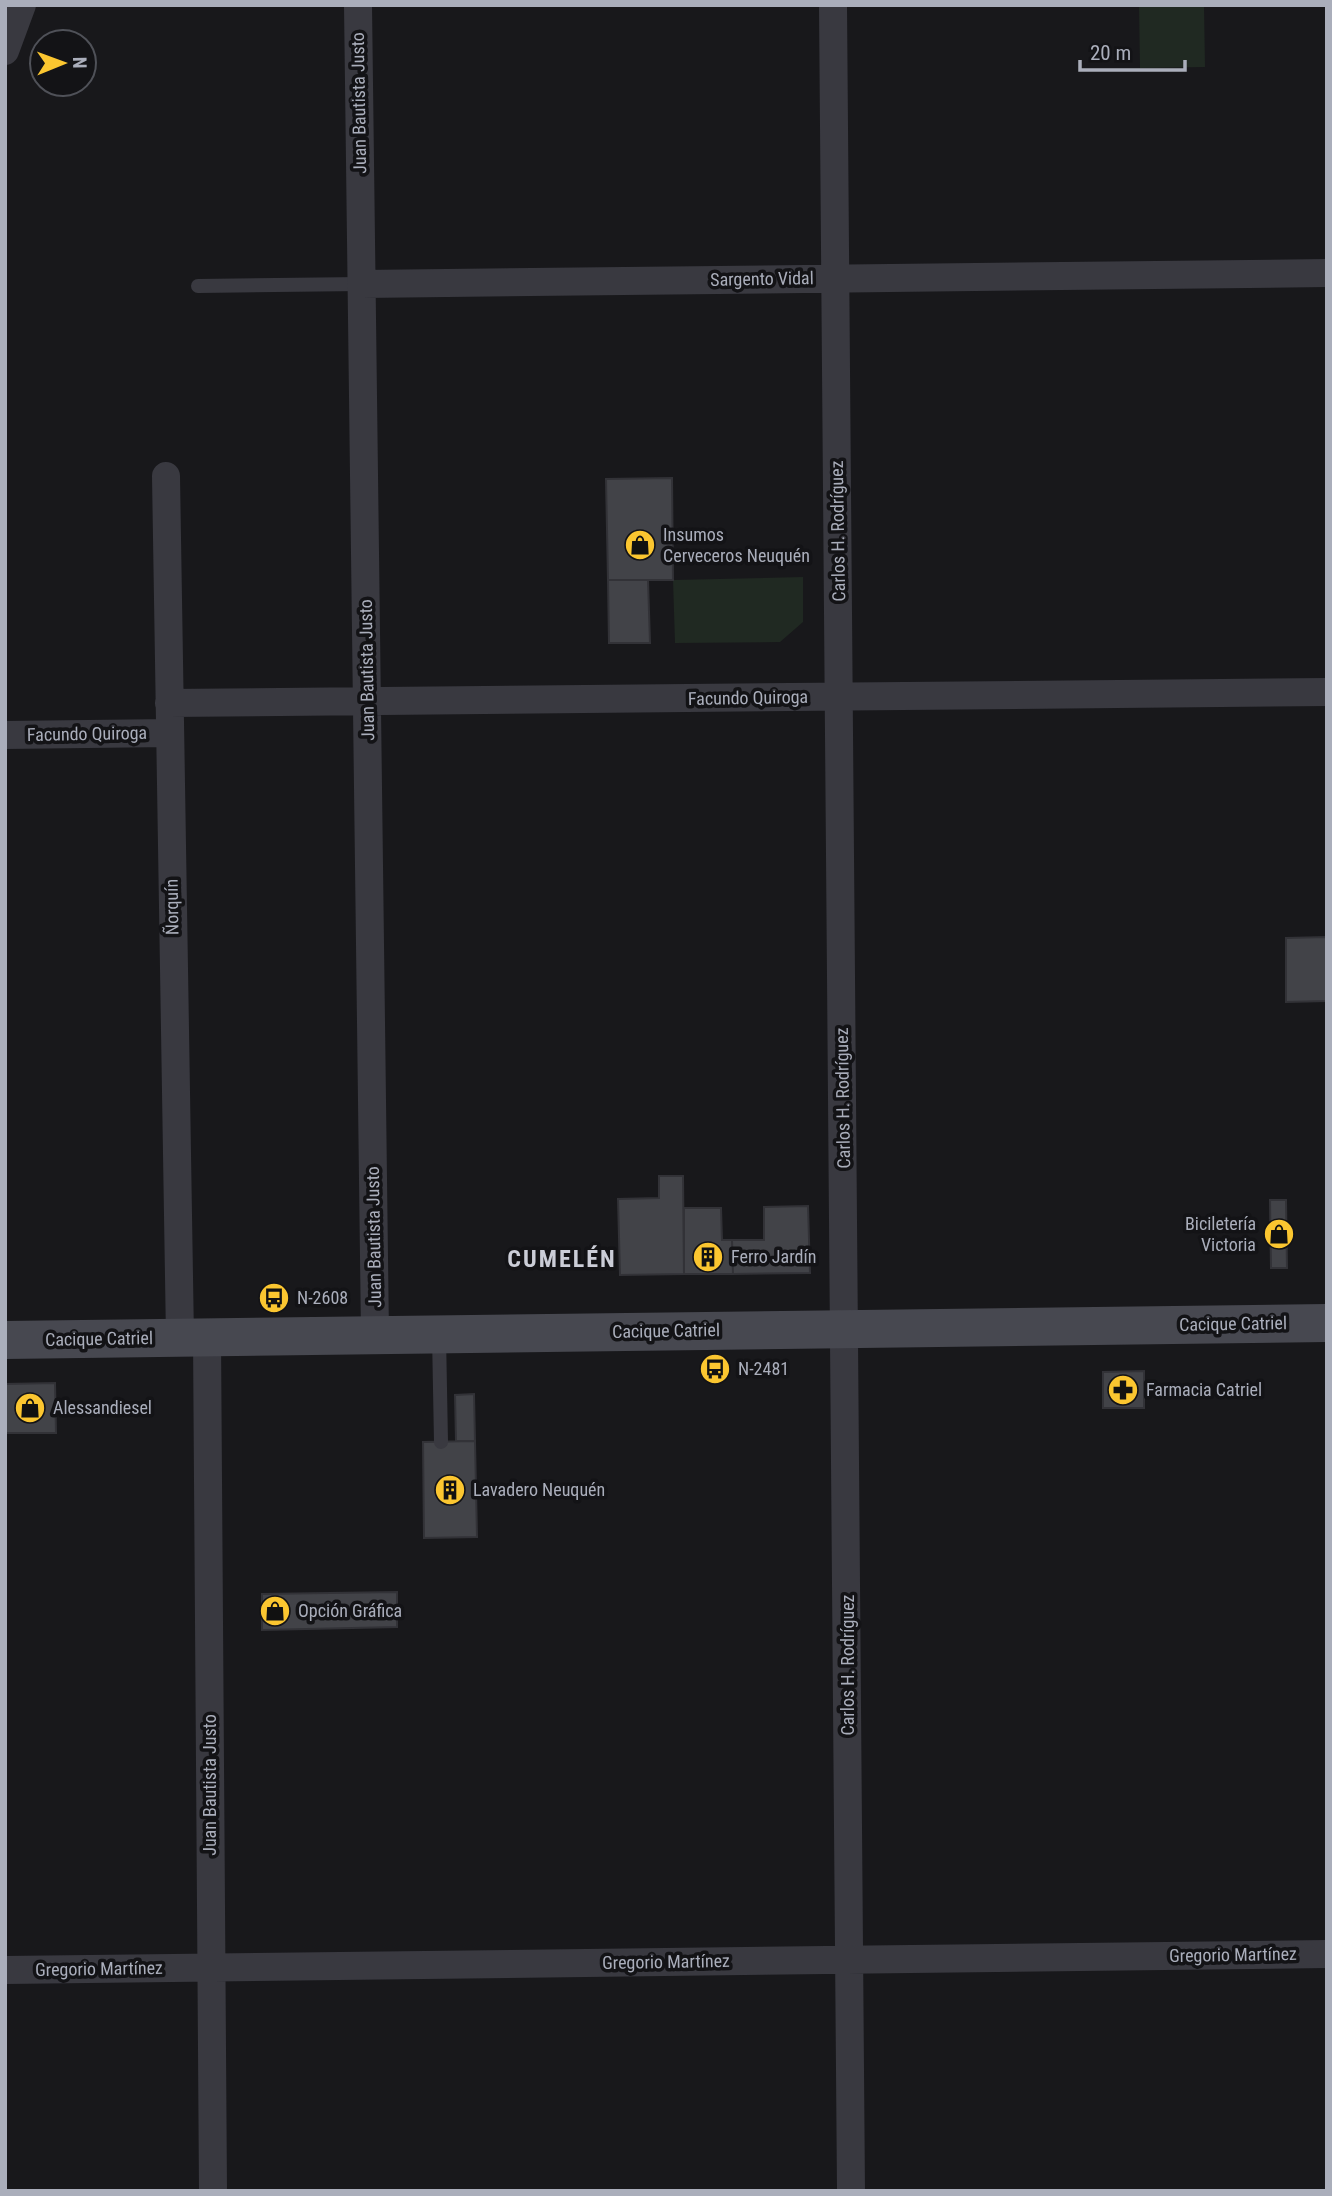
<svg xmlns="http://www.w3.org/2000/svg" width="1332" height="2196" viewBox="0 0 1332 2196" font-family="'Roboto Condensed',sans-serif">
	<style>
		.green { fill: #202922 }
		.building { fill: #424348; stroke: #323237; stroke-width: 2 }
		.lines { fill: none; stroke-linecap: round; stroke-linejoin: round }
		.lane { stroke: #393940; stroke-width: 14 }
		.street { stroke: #393940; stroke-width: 28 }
		.secondary { stroke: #474850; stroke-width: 38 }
		.labels { text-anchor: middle; stroke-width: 7; stroke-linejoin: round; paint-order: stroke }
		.street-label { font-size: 18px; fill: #aaaebb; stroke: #131316 }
		.poi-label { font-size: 18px; fill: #aaaebb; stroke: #131316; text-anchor: start }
		.district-label { font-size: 24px; font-weight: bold; letter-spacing: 2px; fill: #cbcdd7; stroke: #131316 }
	</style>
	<rect width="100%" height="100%" fill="#18181b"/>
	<path class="green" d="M1139,5H1204L1205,67L1140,68Z
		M803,577V622L780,642L675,643L673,580Z"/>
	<path class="building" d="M672,478L673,580H608L606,479Z
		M608,580H648L650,643H609Z
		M1327,937V1001L1286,1002V938Z
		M659,1176H683L684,1274L620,1275L618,1199L659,1198Z
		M1270,1200H1286L1287,1268H1271Z
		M808,1206L810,1273L733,1274L732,1240H764V1207Z
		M684,1208H721L722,1240H732L733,1274H684Z
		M1144,1371V1408H1103V1372Z
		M55,1383L56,1433H5V1384Z
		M474,1394L475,1441H456L455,1395Z
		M475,1441L477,1537L424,1538L423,1442Z
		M397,1592V1627L262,1630V1594Z"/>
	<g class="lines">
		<path class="lane" d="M198,286L362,284
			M439,1335L441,1442"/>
		<path class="street" d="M358,5L375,1335
			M833,5L851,2191
			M5,51L22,5
			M362,284L1327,273
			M166,476L180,1338
			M169,703L1327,692
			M5,735L169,733
			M207,1337L213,2191
			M5,1970L1327,1954"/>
		<path class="secondary" d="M5,1340L1327,1323"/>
	</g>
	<defs>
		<g id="shop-disc" transform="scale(1.575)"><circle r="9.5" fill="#fbc630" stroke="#131316"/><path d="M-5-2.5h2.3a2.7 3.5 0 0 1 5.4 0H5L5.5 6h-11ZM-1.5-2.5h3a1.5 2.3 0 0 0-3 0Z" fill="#111"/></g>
		<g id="building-disc" transform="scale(1.575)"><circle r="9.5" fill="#fbc630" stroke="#131316"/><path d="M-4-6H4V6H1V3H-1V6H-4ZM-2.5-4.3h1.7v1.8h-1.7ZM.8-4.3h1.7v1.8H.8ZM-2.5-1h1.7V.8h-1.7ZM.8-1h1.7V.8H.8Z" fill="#111"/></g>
		<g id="bus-disc" transform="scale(1.575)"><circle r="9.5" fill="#fbc630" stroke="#131316"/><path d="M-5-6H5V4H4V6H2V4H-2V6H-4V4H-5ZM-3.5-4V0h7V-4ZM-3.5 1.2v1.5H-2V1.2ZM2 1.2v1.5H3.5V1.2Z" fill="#111"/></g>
		<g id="pharmacy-disc" transform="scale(1.575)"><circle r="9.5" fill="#fbc630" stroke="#131316"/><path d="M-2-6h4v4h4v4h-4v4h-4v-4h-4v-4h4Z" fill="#111"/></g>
	</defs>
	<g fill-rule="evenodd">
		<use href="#shop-disc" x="640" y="545"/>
		<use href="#shop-disc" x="1279" y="1234"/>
		<use href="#building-disc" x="708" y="1257"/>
		<use href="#bus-disc" x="274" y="1298"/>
		<use href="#bus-disc" x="715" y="1369"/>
		<use href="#pharmacy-disc" x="1123" y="1390"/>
		<use href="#shop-disc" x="30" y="1408"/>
		<use href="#building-disc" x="450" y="1490"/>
		<use href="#shop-disc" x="275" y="1611"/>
	</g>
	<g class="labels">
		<g class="street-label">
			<text transform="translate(359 103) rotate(-91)" y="6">Juan Bautista Justo</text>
			<text transform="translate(762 279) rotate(-1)" y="6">Sargento Vidal</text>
			<text transform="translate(838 531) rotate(-91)" y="6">Carlos H. Rodríguez</text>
			<text transform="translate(367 670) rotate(-91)" y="6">Juan Bautista Justo</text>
			<text transform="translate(748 698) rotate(-1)" y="6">Facundo Quiroga</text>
			<text transform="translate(87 734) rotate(-1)" y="6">Facundo Quiroga</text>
			<text transform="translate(172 907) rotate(-91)" y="6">Ñorquín</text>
			<text transform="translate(843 1098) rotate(-91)" y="6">Carlos H. Rodríguez</text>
			<text transform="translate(374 1237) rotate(-91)" y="6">Juan Bautista Justo</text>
			<text transform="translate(1233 1324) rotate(-1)" y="6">Cacique Catriel</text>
			<text transform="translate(666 1331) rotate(-1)" y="6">Cacique Catriel</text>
			<text transform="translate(99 1339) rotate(-1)" y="6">Cacique Catriel</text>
			<text transform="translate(848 1665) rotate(-90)" y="6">Carlos H. Rodríguez</text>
			<text transform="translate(210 1785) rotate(-90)" y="6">Juan Bautista Justo</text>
			<text transform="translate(1233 1955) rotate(-1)" y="6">Gregorio Martínez</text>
			<text transform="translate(666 1962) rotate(-1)" y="6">Gregorio Martínez</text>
			<text transform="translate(99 1969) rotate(-1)" y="6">Gregorio Martínez</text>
		</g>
		<g class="poi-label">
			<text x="663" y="541">Insumos<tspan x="663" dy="21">Cerveceros Neuquén</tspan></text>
			<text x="1256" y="1230" text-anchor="end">Biciletería<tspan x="1256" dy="21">Victoria</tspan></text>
			<text x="731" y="1263">Ferro Jardín</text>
			<text x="297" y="1304">N-2608</text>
			<text x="738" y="1375">N-2481</text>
			<text x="1146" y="1396">Farmacia Catriel</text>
			<text x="53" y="1414">Alessandiesel</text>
			<text x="473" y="1496">Lavadero Neuquén</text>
			<text x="298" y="1617">Opción Gráfica</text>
		</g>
		<g class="district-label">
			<text x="562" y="1267">CUMELÉN</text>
		</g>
	</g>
	<rect width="1332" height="2196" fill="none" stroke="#aaaebb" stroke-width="14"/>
	<g transform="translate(63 63) rotate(89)"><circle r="33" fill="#131316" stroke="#4f5158" stroke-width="2"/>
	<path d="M0-5L12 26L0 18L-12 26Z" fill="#fbc630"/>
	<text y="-10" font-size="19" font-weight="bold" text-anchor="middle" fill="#aaaebb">N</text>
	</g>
	<path d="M1080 60v10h105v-10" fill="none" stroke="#aaaebb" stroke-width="3.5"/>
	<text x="1090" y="60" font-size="21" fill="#aaaebb" stroke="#131316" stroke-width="5" paint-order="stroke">20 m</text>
</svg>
